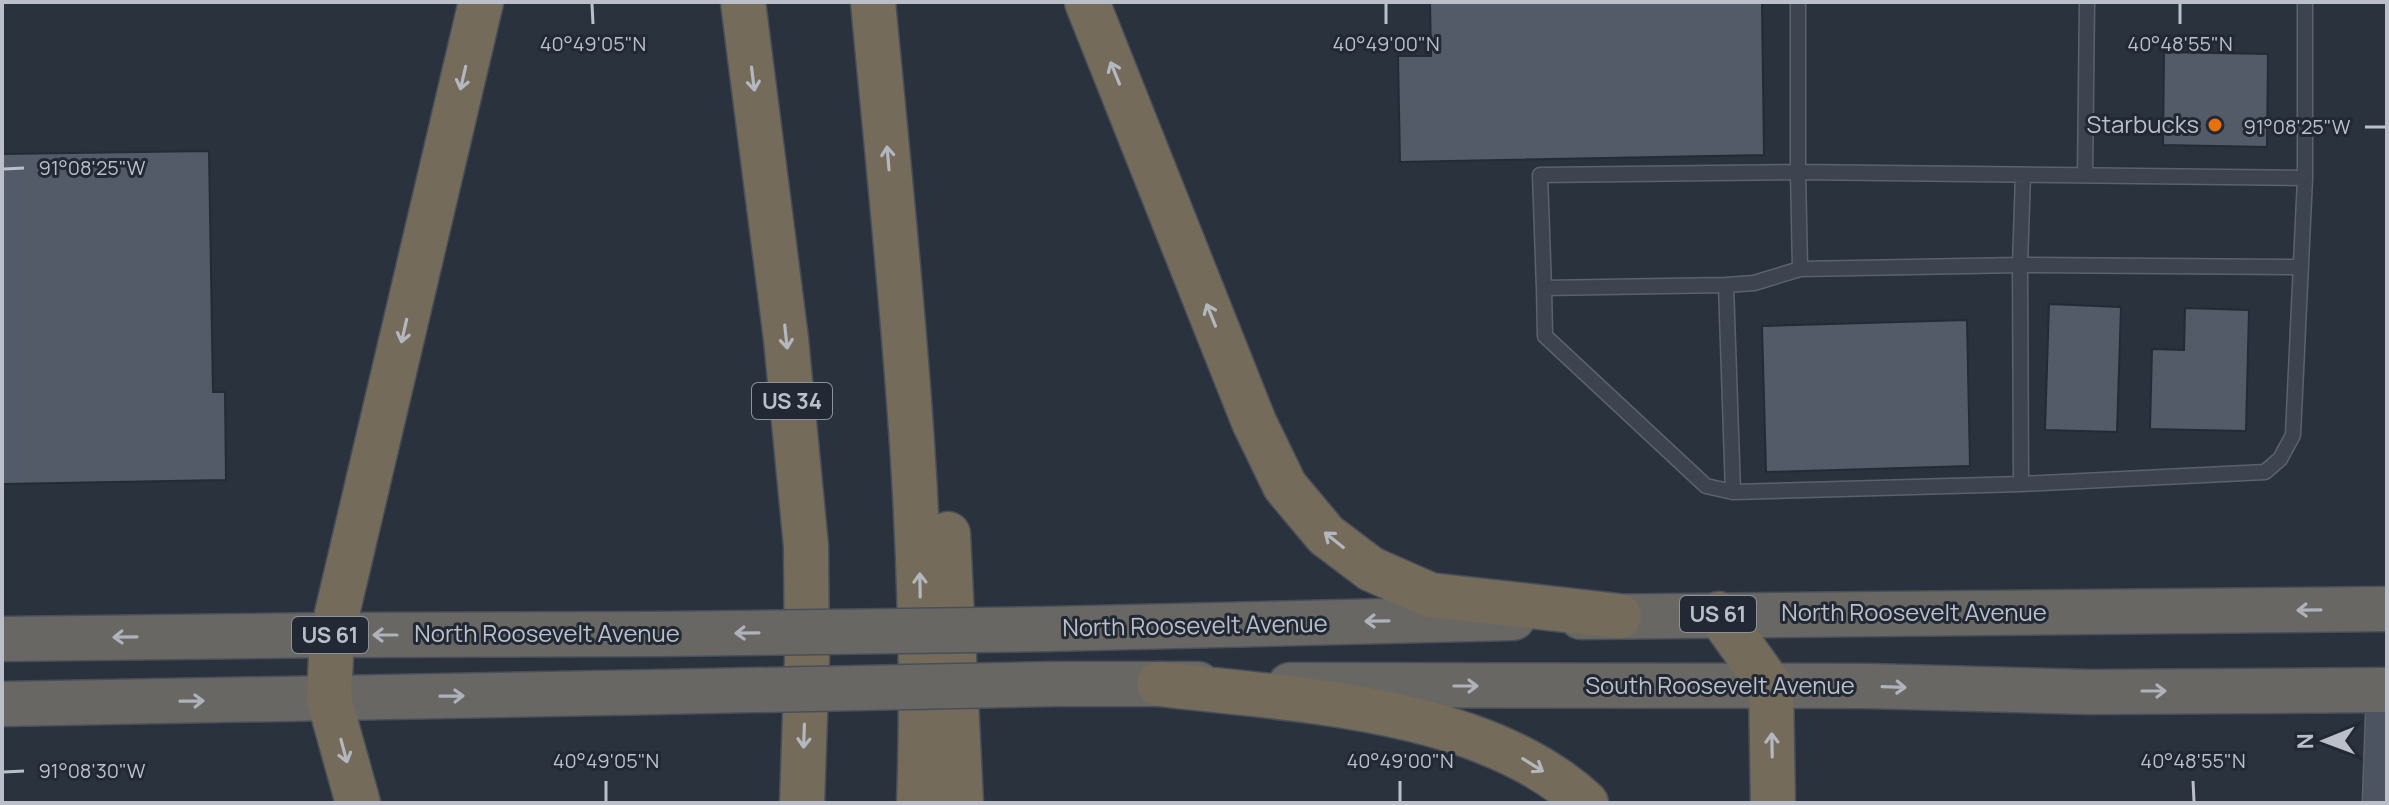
<svg xmlns="http://www.w3.org/2000/svg" width="2389" height="805" viewBox="0 0 2389 805" font-family="Manrope,sans-serif">
	<style>
		.building { fill: #535b69; stroke: #242b36; stroke-width: 2 }
		.lines { fill: none; stroke-linecap: round; stroke-linejoin: round }
		.service-casing { stroke: #5b626c; stroke-width: 17 }
		.secondary-casing { stroke: #5b626c; stroke-width: 43 }
		.trunk-casing { stroke: #484f59; stroke-width: 47 }
		.motorway-casing { stroke: #484f59; stroke-width: 47 }
		.service { stroke: #3d444f; stroke-width: 14 }
		.secondary { stroke: #4c5361; stroke-width: 40 }
		.trunk { stroke: #686764; stroke-width: 44 }
		.motorway { stroke: #746b5b; stroke-width: 44 }
		.trunk-bridge-casing { stroke: #484f59; stroke-width: 47; stroke-linecap: butt }
		.trunk-bridge { stroke: #686764; stroke-width: 44 }
		.oneway { stroke: #b3b7be }
		.oneway2 { stroke: #aeb2ba }
		.ticks { fill: none; stroke: #babfc9; stroke-width: 3 }
		.food-dot { fill: #e8710a; stroke: #222934; stroke-width: 3 }
		.labels { text-anchor: middle; stroke-width: 6; stroke-linejoin: round; paint-order: stroke }
		.shield { fill: #222934; stroke: #8c929c; stroke-width: 2 }
		.shield-label { font-size: 22px; font-weight: bold; fill: #babfc9 }
		.poi-label { font-size: 24px; fill: #babfc9; stroke: #222934; text-anchor: end }
		.street-label { font-size: 24px; fill: #babfc9; stroke: #222934 }
		.ticks-label { font-size: 20px; text-anchor: middle; fill: #babfc9; stroke: #222934; stroke-width: 6; stroke-linejoin: round; paint-order: stroke }
	</style>
	<rect width="100%" height="100%" fill="#2a323e"/>
	<path class="building" d="M1430,2H1762L1764,155L1400,162L1398,56H1431Z
		M2164,52L2268,54L2267,147L2163,145Z
		M209,151L213,392H225L226,480L2,484V154Z
		M2049,304L2121,307L2117,432L2045,430Z
		M2185,308L2249,310L2246,431L2150,429L2152,349L2184,350Z
		M1967,320L1970,466L1766,472L1762,326Z"/>
	<g class="lines">
		<g class="service-casing">
			<path id="service" d="M1798,2V172L2305,178V2
				M2023,175L2020,265L2021,484L2265,472L2280,459L2293,435L2305,178
				M2085,175L2087,2
				M1800,269L1754,283L1726,285L1544,288L1540,175L1798,172L1800,269L2020,265L2301,267
				M1726,285L1733,492
				M1544,288L1545,336L1706,486L1733,492L2021,484"/>
		</g>
		<g class="secondary-casing">
			<path id="secondary" d="M2383,803L2387,689"/>
		</g>
		<g class="trunk-casing">
			<path id="trunk" d="M1581,617L2387,609
				M1049,629L1513,618
				M2,639L332,635L659,634
				M1052,684H1198
				M1290,685L1867,686L2091,692L2387,690
				M2,704L658,692"/>
		</g>
		<g class="motorway-casing">
			<path id="motorway" d="M743,2L786,339L806,546L807,658L802,803
				M873,2C898,268 929,535 919,803
				M1087,2L1254,422L1285,486L1326,535L1371,569L1430,595L1619,616
				M948,534L961,803
				M1719,614L1771,687L1773,803
				M1159,684C1294,700 1482,706 1586,803
				M358,803L329,699L332,635L481,2"/>
		</g>
		<use href="#service" class="service"/>
		<use href="#secondary" class="secondary"/>
		<use href="#trunk" class="trunk"/>
		<use href="#motorway" class="motorway"/>
		<g class="trunk-bridge-casing">
			<path id="trunk-bridge" d="M659,634L1049,629
				M658,692L1052,684"/>
		</g>
		<use href="#trunk-bridge" class="trunk-bridge"/>
	</g>
	<defs><path id="oneway-shaft" d="M-6 0H5M1.5-3L5.5 0L1.5 3" fill="none" stroke-width="1.6" stroke-linecap="round" stroke-linejoin="round" transform="scale(2)"/></defs>
	<g class="oneway">
		<use href="#oneway-shaft" transform="translate(1115 73) rotate(-112)"/>
		<use href="#oneway-shaft" transform="translate(463 78) rotate(103)"/>
		<use href="#oneway-shaft" transform="translate(753 79) rotate(83)"/>
		<use href="#oneway-shaft" transform="translate(888 158) rotate(-95)"/>
		<use href="#oneway-shaft" transform="translate(1211 315) rotate(-112)"/>
		<use href="#oneway-shaft" transform="translate(404 331) rotate(103)"/>
		<use href="#oneway-shaft" transform="translate(786 337) rotate(84)"/>
		<use href="#oneway-shaft" transform="translate(1334 540) rotate(-141)"/>
		<use href="#oneway-shaft" transform="translate(920 585) rotate(-91)"/>
		<use href="#oneway-shaft" transform="translate(804 736) rotate(92)"/>
		<use href="#oneway-shaft" transform="translate(1772 745) rotate(-91)"/>
		<use href="#oneway-shaft" transform="translate(344 751) rotate(75)"/>
		<use href="#oneway-shaft" transform="translate(1533 765) rotate(32)"/>
	</g>
	<g class="oneway2">
		<use href="#oneway-shaft" transform="translate(2309 610) rotate(179)"/>
		<use href="#oneway-shaft" transform="translate(1377 621) rotate(179)"/>
		<use href="#oneway-shaft" transform="translate(747 633) rotate(179)"/>
		<use href="#oneway-shaft" transform="translate(385 635) rotate(180)"/>
		<use href="#oneway-shaft" transform="translate(125 637) rotate(179)"/>
		<use href="#oneway-shaft" transform="translate(1466 686)"/>
		<use href="#oneway-shaft" transform="translate(1894 687) rotate(2)"/>
		<use href="#oneway-shaft" transform="translate(2154 691)"/>
		<use href="#oneway-shaft" transform="translate(452 696) rotate(-1)"/>
		<use href="#oneway-shaft" transform="translate(192 701) rotate(-1)"/>
	</g>
	<path class="ticks" d="M592,4L593,24M1386,4V24M2180,4V24M2365,127H2385M4,169L24,168M4,772L24,771M606,781V801M1400,781V801M2193,781L2194,801"/>
	<circle class="food-dot" cx="2215" cy="125" r="8"/>
	<g class="labels">
		<g class="shield">
			<rect x="752" y="383" width="80" height="36" rx="6"/>
			<rect x="1680" y="596" width="76" height="36" rx="6"/>
			<rect x="292" y="617" width="76" height="36" rx="6"/>
		</g>
		<g class="shield-label">
			<text x="792" y="409">US 34</text>
			<text x="1718" y="622">US 61</text>
			<text x="330" y="643">US 61</text>
		</g>
		<g class="poi-label">
			<text x="2199" y="133">Starbucks</text>
		</g>
		<g class="street-label">
			<text x="1914" y="621">North Roosevelt Avenue</text>
			<text transform="translate(1195 626) rotate(-1)" y="8">North Roosevelt Avenue</text>
			<text x="547" y="642">North Roosevelt Avenue</text>
			<text x="1720" y="694">South Roosevelt Avenue</text>
		</g>
	</g>
	<g class="ticks-label">
		<text x="593" y="51">40°49'05"N</text>
		<text x="1386" y="51">40°49'00"N</text>
		<text x="2180" y="51">40°48'55"N</text>
		<text x="2297" y="134">91°08'25"W</text>
		<text x="92" y="175">91°08'25"W</text>
		<text x="606" y="768">40°49'05"N</text>
		<text x="1400" y="768">40°49'00"N</text>
		<text x="2193" y="768">40°48'55"N</text>
		<text x="92" y="778">91°08'30"W</text>
	</g>
	<rect width="2389" height="805" fill="none" stroke="#babfc9" stroke-width="8"/>
	<g transform="translate(2325 741) rotate(269)" stroke="#222934" stroke-width="6" paint-order="stroke">
	<path d="M0-6L14 30L0 20L-14 30Z" fill="#babfc9"/>
	<text y="-12" font-size="22" font-weight="bold" text-anchor="middle" fill="#babfc9">N</text>
	</g>
</svg>
